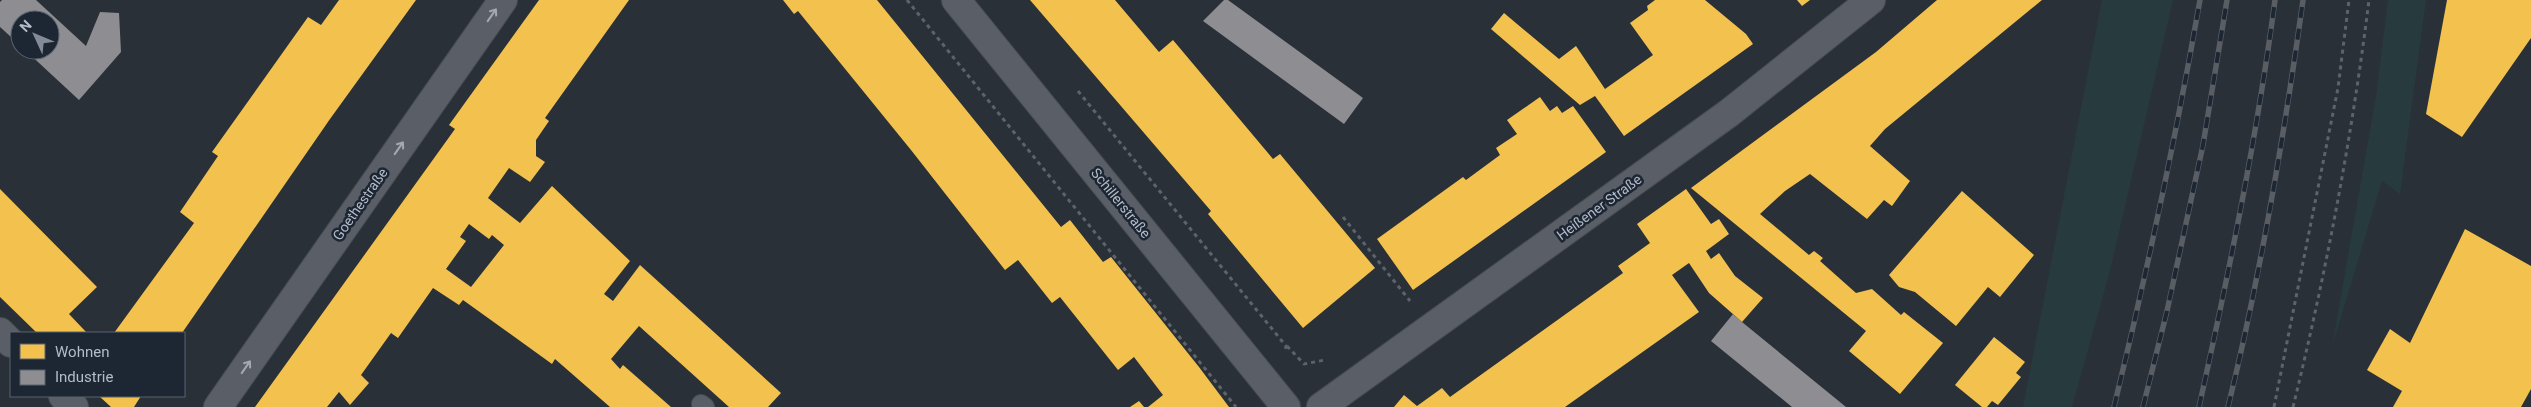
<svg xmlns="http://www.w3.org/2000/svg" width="2531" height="407" viewBox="0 0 2531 407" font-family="Roboto,sans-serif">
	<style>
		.green { fill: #273a3e }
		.homes { fill: #f2c14e; fill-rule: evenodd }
		.industry { fill: #8d8d92 }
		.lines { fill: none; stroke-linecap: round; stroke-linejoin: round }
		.service-casing { stroke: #484c53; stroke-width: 20 }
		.minor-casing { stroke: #484c53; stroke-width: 30 }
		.tertiary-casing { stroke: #484c53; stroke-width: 30 }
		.path { stroke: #5d636a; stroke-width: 3; stroke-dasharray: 4 4; stroke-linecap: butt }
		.service { stroke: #5a5e66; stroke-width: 18 }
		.minor { stroke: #5a5e66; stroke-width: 28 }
		.tertiary { stroke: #5a5e66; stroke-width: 28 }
		.rail-casing { stroke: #595d64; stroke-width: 5.5 }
		.rail { stroke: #1d2633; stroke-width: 4; stroke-dasharray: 11; stroke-linecap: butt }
		.oneway { stroke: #a2a9b5 }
		.labels { text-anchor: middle; stroke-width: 5; stroke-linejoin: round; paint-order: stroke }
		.street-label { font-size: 14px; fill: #b4bcc9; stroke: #1d2633 }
	</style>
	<rect width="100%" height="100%" fill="#2a3038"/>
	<path class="green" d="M2102,0H2173L2110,271L2072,407H2023Z
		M2388,0H2426L2400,194L2382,181L2332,347L2376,96Z"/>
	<path class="homes" d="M339,0H416L330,119L182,333H114L194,223L180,212L218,156L212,152L308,17L321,25Z
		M539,0H629L545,118L549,121L536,140V156L545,162L530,182L509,168L488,198L520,223L552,186L630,261L604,294L613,301L640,265L781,393L768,407H729L639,326L611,359L620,369L623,365L671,407H610L555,359L552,364L463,300L459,305L433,288L398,338L391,333L361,375L369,383L350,405L339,392L327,407H255L455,129L449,125ZM469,224L489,239L492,235L504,245L471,287L446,269L466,241L460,237Z
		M783,0H877L1061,227L1070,220L1103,262L1111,257L1199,367L1229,407H1148L1163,395L1134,357L1118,370L1060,297L1052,303L1018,260L1005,270L911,150L798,11L794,14Z
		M1030,0H1115L1159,52L1173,40L1273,159L1280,154L1375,268L1303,328L1208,214L1211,211Z
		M1655,0H1705L1746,34L1753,44L1624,136L1595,96L1580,105L1491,29L1504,13L1559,59L1576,46L1605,89L1653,55L1630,23L1648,10L1647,6Z
		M1797,0H1810L1802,6Z
		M1937,0H2042L1885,129L1870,146L1910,181L1892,206L1884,200L1867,219L1810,174L1785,191L1760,214L1809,255L1814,251L1823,258L1820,261L1856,293L1872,289L1901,315L1904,312L1943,343L1900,394L1849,351L1866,331L1691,188L1876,52Z
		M2447,0H2531V38L2462,137L2426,114Z
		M1540,97L1550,111L1557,106L1562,113L1573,106L1606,152L1413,290L1377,239L1463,177L1466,180L1500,155L1496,148L1517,134L1507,120Z
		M0,189L97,287L69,314L87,333H37L0,297Z
		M1686,189L1711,224L1719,219L1729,234L1706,251L1711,259L1719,253L1735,276L1763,298L1742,322L1709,293L1689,263L1672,275L1699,312L1565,407H1394L1404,395L1417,406L1442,388L1450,397L1623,273L1618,266L1650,243L1637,224Z
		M1962,191L2034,255L2000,297L1988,287L1956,326L1915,292L1899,287L1889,275Z
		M2465,229L2531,266V389L2521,407H2393L2402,391L2367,370L2390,329L2410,343Z
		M1994,337L2025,362L2016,373L2021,377L1998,405L1992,401L1987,407H1982L1955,385Z
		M99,396H141L134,407H111Z
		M1139,401L1144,407H1130Z"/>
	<path class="industry" d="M2,0H36L86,46L100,12L119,13L121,52L79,100L25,50H50V20H20V45L0,27V2Z
		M1224,0H1228L1363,98L1344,124L1203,21Z
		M1733,314L1742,322L1846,407H1792L1711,341Z"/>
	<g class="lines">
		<g class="service-casing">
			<path id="service" d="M701,404L705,407"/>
		</g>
		<g class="minor-casing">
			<path id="minor" d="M956,0L1286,407
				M0,332L11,343
				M63,396L74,407
				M218,407L503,0"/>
		</g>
		<g class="tertiary-casing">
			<path id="tertiary" d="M1321,407L1729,113L1871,0"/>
		</g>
		<path class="path" d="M907,0L1236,407
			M1078,91L1286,346L1285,351
			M1343,217L1410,301
			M1287,346L1304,364L1325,360
			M2274,407L2338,88L2349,0
			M2293,407C2326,273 2352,137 2369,0"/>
		<use href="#service" class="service"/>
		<use href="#minor" class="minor"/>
		<use href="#tertiary" class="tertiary"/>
		<g class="rail-casing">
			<path id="rail" d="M2114,407C2147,272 2176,137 2200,0
				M2143,407L2167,311L2203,145L2227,0
				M2199,407C2229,272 2257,137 2275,0
				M2228,407C2261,273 2284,137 2303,0"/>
		</g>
		<use href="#rail" class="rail"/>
	</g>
	<defs><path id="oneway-shaft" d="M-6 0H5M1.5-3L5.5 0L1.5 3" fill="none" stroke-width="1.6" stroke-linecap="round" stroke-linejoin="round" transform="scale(1.25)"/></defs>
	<g class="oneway">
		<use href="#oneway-shaft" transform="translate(492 15) rotate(-55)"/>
		<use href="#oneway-shaft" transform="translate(399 148) rotate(-55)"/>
		<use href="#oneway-shaft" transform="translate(246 367) rotate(-55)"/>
	</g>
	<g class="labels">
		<g class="street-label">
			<text transform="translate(1121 203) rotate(51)" y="5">Schillerstraße</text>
			<text transform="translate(360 204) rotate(-55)" y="5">Goethestraße</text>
			<text transform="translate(1599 207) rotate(-36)" y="5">Heißener Straße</text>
		</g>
	</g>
	<rect x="10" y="332" width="175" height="65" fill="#1d2633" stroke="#59626f"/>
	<rect x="20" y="344" width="25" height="15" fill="#f2c14e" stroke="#59626f"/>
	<text x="55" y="357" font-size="15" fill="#b4bcc9">Wohnen</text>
	<rect x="20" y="370" width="25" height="15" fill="#8d8d92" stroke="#59626f"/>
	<text x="55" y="382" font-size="15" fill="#b4bcc9">Industrie</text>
	<g transform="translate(35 35) rotate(314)"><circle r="24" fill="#1d2633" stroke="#59626f"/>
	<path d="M0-4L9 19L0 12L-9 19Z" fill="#848b96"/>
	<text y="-8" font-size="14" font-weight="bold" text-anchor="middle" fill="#b4bcc9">N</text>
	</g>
</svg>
